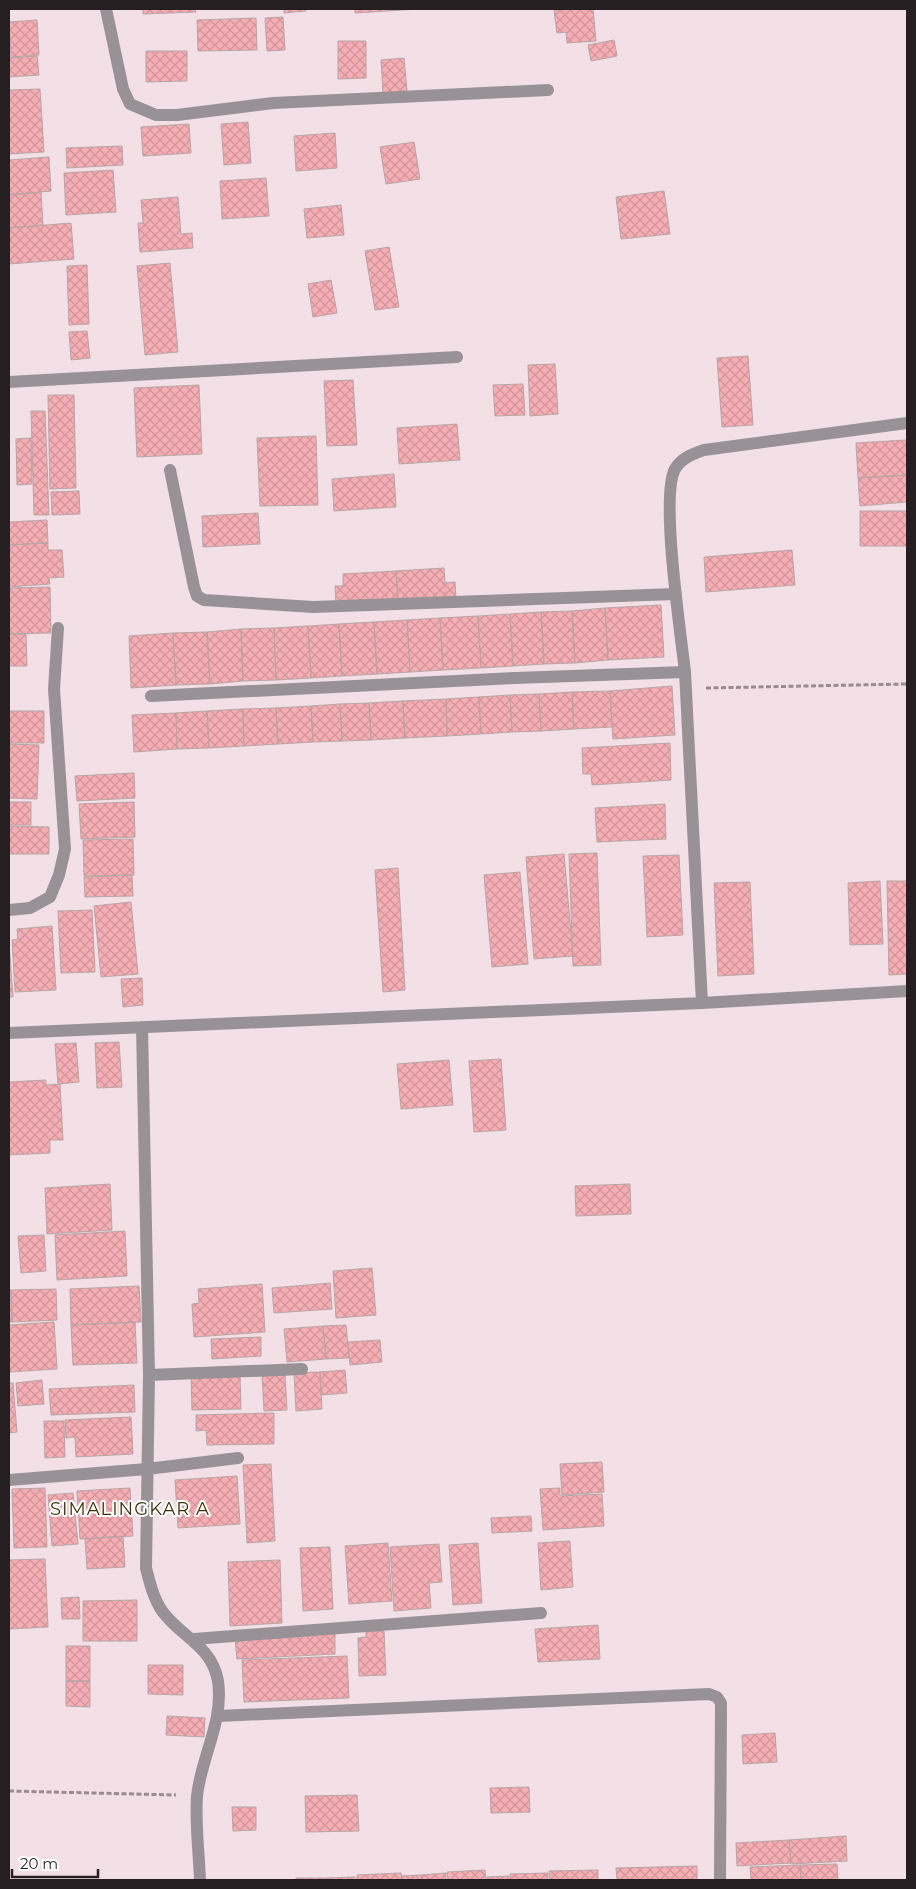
<svg xmlns="http://www.w3.org/2000/svg" width="916" height="1889" viewBox="0 0 916 1889" font-family="Montserrat,sans-serif">
	<style>
		.building { fill: url(#building-cross-hatch); stroke: #b8a5a6 }
		.lines { fill: none; stroke-linecap: round; stroke-linejoin: round }
		.path { stroke: #998b90; stroke-width: 3; stroke-dasharray: 5 2.5; stroke-linecap: butt }
		.minor { stroke: #989297; stroke-width: 12 }
		.labels { text-anchor: middle; stroke-width: 4; stroke-linejoin: round; paint-order: stroke }
		.quarter-label { font-size: 18px; letter-spacing: 1px; fill: #3e3308; stroke: #fff }
	</style>
	<defs>
		<pattern id="building-cross-hatch" width="8" height="8" patternUnits="userSpaceOnUse" patternTransform="scale(1.25)"><rect width="8" height="8" fill="#f5aeb4"/><path d="M0 0l8 8M0 8l8-8" fill="none" stroke="#d2959a"/></pattern>
	</defs>
	<rect width="100%" height="100%" fill="#f3e0e7"/>
	<path class="building" d="M143,9H195L196,12L143,14Z
		M284,9H305L306,11L284,13Z
		M355,9H419L355,13Z
		M593,9L596,41L567,43L566,32L557,33L554,10Z
		M283,17L285,50L267,51L265,18Z
		M256,18L257,50L198,51L197,20Z
		M37,20L39,55L11,57L9,22Z
		M614,40L617,56L591,61L588,45Z
		M338,41H366V78L338,79Z
		M146,51H187V81L146,82Z
		M37,56L39,75L9,77V58Z
		M404,58L407,91L383,93L381,60Z
		M40,89L44,152L9,154V90Z
		M248,122L251,163L224,165L221,124Z
		M189,124L191,153L143,156L141,127Z
		M335,133L337,168L296,171L294,136Z
		M414,142L420,179L386,184L380,147Z
		M122,146L123,165L67,168L66,148Z
		M49,157L51,191L9,195V160Z
		M113,170L116,212L66,215L64,173Z
		M266,178L269,216L222,219L220,181Z
		M664,191L670,234L621,239L616,197Z
		M41,192L43,225L9,228V195Z
		M178,197L181,234L192,233L193,248L140,252L138,223H143L141,200Z
		M341,205L344,235L307,238L304,209Z
		M71,223L74,259L9,264V228Z
		M389,247L399,307L375,310L365,251Z
		M170,263L178,352L145,355L137,266Z
		M87,265L89,324L69,325L67,266Z
		M331,280L337,313L313,317L308,284Z
		M87,331L90,358L71,360L69,332Z
		M748,356L753,425L722,427L717,358Z
		M555,364L558,414L530,416L528,365Z
		M353,380L357,445L327,446L324,381Z
		M523,384L525,415L495,416L493,385Z
		M199,385L202,454L137,457L134,388Z
		M48,395H74L76,488L50,489Z
		M31,411H45L49,515H34Z
		M457,424L460,460L399,464L397,428Z
		M316,436L318,505L260,506L257,438Z
		M31,438L32,484L17,485L16,439Z
		M906,440L907,475L858,478L856,443Z
		M394,474L396,507L334,511L332,479Z
		M907,475V502L860,506L858,478Z
		M79,491L80,514L52,515L51,492Z
		M860,511H907V546H860Z
		M258,513L260,544L203,547L202,516Z
		M47,520L48,543L9,545V522Z
		M48,543V550H62L64,577L49,578L50,584L9,587V545Z
		M792,550L795,585L706,592L704,557Z
		M444,568L445,583L455,582L456,598L398,601L396,571Z
		M396,571L398,601L336,604L335,586H343V574Z
		M50,587L51,633L9,634V588Z
		M661,605L664,657L608,660L605,608Z
		M605,608L608,660L575,663L572,611Z
		M572,611L575,663L544,664L541,612Z
		M541,612L544,664L513,666L510,614Z
		M510,614L513,666L481,668L478,616Z
		M478,616L481,668L443,670L440,618Z
		M440,618L443,670L410,672L407,620Z
		M407,620L410,672L377,674L374,622Z
		M374,622L377,674L342,676L339,624Z
		M339,624L342,676L311,678L308,626Z
		M308,626L311,678L276,680L274,628Z
		M274,628L276,680L243,681L241,629Z
		M241,629L243,681L210,684L207,632Z
		M207,632L210,684L176,685L173,633Z
		M173,633L176,685L131,688L129,636Z
		M9,634H26L27,666H9Z
		M672,686L675,735L613,739L610,691Z
		M610,691L612,727L574,729L572,692Z
		M572,692L574,729L541,731L539,694Z
		M539,694L541,731L512,732L510,695Z
		M510,695L512,732L481,734L479,697Z
		M479,697L481,734L447,736L446,699Z
		M446,699L447,736L405,738L403,701Z
		M403,701L405,738L371,740L369,703Z
		M369,703L371,740L342,741L340,704Z
		M340,704L342,741L313,742L311,706Z
		M311,706L313,742L278,744L276,708Z
		M276,708L278,744L244,746L243,709Z
		M243,709L244,746L209,748L207,711Z
		M9,711H44V743H9Z
		M207,711L209,748L177,749L176,713Z
		M176,713L177,749L134,752L132,715Z
		M670,743L671,780L592,785L591,774H583L582,748Z
		M9,744L39,745L37,799L9,798Z
		M134,773L135,798L77,801L75,776Z
		M9,802H31V825H9Z
		M134,802L135,837L81,839L79,804Z
		M665,804L666,839L597,842L595,808Z
		M9,826L49,827V854H9Z
		M133,839L134,875L84,876L83,840Z
		M597,853L601,965L573,966L569,854Z
		M564,854L573,956L534,959L526,857Z
		M679,855L683,935L647,937L643,856Z
		M398,868L405,990L383,992L375,870Z
		M520,872L528,964L492,967L484,875Z
		M132,875L133,896L85,897L84,877Z
		M880,881L883,944L850,945L848,883Z
		M887,881H907V974L889,975Z
		M750,882L754,974L718,976L714,883Z
		M131,902L138,974L101,977L94,906Z
		M92,910L95,972L61,973L58,911Z
		M52,926L56,990L15,992L12,940L18,939L17,929Z
		M9,942L13,997H9Z
		M142,978L143,1005L123,1007L121,979Z
		M119,1042L122,1087L97,1088L95,1043Z
		M76,1043L79,1082L58,1084L55,1044Z
		M501,1059L506,1130L474,1132L469,1061Z
		M449,1060L453,1105L401,1109L397,1064Z
		M46,1080V1085L60,1084L63,1140H50V1153L9,1155V1082Z
		M110,1184L112,1230L47,1234L45,1188Z
		M630,1184L631,1214L576,1216L575,1186Z
		M125,1231L127,1276L57,1280L55,1235Z
		M44,1235L46,1271L21,1273L18,1236Z
		M372,1268L376,1315L336,1318L333,1271Z
		M330,1283L332,1309L274,1313L272,1288Z
		M262,1284L265,1332L194,1337L192,1304L199,1303L198,1289Z
		M139,1286L141,1322L71,1325L70,1289Z
		M56,1289L57,1320L12,1322L11,1290Z
		M9,1290H11L12,1322H9Z
		M54,1322L57,1369L9,1372V1325Z
		M135,1322L137,1363L73,1365L71,1325Z
		M346,1325L349,1358L326,1359L323,1326Z
		M323,1326L326,1359L287,1362L284,1329Z
		M261,1337V1356L212,1359L211,1339Z
		M380,1340L382,1362L350,1365L348,1342Z
		M345,1370L347,1393L321,1395L320,1372Z
		M320,1372L322,1409L296,1411L294,1373Z
		M191,1375H240L241,1409L192,1410Z
		M285,1375L287,1410L264,1411L262,1376Z
		M42,1380L44,1404L18,1406L16,1383Z
		M9,1383H13L17,1432L9,1433Z
		M134,1385L135,1412L51,1415L49,1389Z
		M274,1413V1444L207,1445L206,1430L196,1431V1415Z
		M131,1417L133,1454L76,1457L75,1437L66,1438L65,1420Z
		M44,1421H64L65,1457L45,1458Z
		M602,1462L604,1492L562,1495L560,1464Z
		M271,1464L275,1541L247,1543L243,1465Z
		M237,1476L240,1524L178,1528L175,1480Z
		M45,1488L47,1547L14,1548L12,1489Z
		M130,1488L133,1536L80,1539L77,1491Z
		M560,1488V1496L602,1494L604,1526L543,1530L540,1489Z
		M73,1493L78,1544L52,1546L48,1495Z
		M531,1516L532,1531L492,1533L491,1518Z
		M123,1536L125,1567L87,1569L85,1539Z
		M570,1541L573,1587L541,1590L538,1543Z
		M388,1543L392,1601L349,1604L345,1546Z
		M478,1543L482,1603L453,1605L449,1545Z
		M439,1544L442,1582L429,1583L431,1608L394,1611L390,1547Z
		M330,1547L333,1609L303,1611L300,1548Z
		M45,1559L48,1627L9,1629V1560Z
		M280,1560L282,1623L230,1626L228,1562Z
		M79,1597L80,1619H62L61,1598Z
		M137,1600V1641H83V1601Z
		M598,1625L600,1659L538,1662L535,1629Z
		M366,1631H384L386,1675L359,1676L358,1638L366,1637Z
		M335,1634V1654L237,1659L235,1638Z
		M66,1646H90V1681H66Z
		M347,1656L349,1698L244,1702L242,1660Z
		M148,1665H183V1695L148,1694Z
		M66,1681H90V1707L66,1706Z
		M167,1716L205,1718L204,1737L166,1735Z
		M775,1733L777,1762L743,1764L742,1735Z
		M529,1787L530,1812L491,1813L490,1788Z
		M357,1795L359,1831L306,1832L305,1796Z
		M232,1807H256V1830L233,1831Z
		M846,1836L847,1861L791,1864L789,1840Z
		M789,1840L791,1863L737,1866L736,1843Z
		M837,1864L838,1880H801L800,1865Z
		M800,1865L801,1880H751L750,1867Z
		M697,1866V1880H617L616,1868Z
		M485,1870L486,1880H448L447,1872Z
		M598,1870V1880H550L549,1871Z
		M401,1873L402,1880H357V1875Z
		M446,1873V1880H422L421,1875Z
		M548,1873V1880H510V1874Z
		M421,1875L422,1880H403L402,1876Z
		M509,1876V1880H487V1877Z
		M355,1877V1880H327V1878Z
		M296,1878H327V1880H296Z"/>
	<g class="lines">
		<path class="path" d="M706,688L907,684
			M9,1791L176,1795"/>
		<path class="minor" d="M106,9L123,89L130,104L156,115H177L273,103L548,90
			M9,382L457,357
			M170,470L194,587L197,596L204,600L313,607L676,594
			M685,672C681,635 660,496 675,469C681,458 693,454 704,450L907,423
			M151,696L515,678L685,672L702,1003
			M9,910L30,908L50,897L59,875L65,849L54,689L58,628
			M142,1027L149,1375L146,1568C150,1584 155,1605 167,1617C186,1639 212,1648 218,1681C224,1722 201,1757 197,1796C195,1823 199,1853 200,1880
			M9,1033L702,1003L907,991
			M149,1375L302,1369
			M9,1480L147,1469L238,1458
			M194,1639L541,1613
			M219,1716L709,1694L717,1697L721,1703L720,1880"/>
	</g>
	<g class="labels">
		<g class="quarter-label">
			<text x="130" y="1515">SIMALINGKAR A</text>
		</g>
	</g>
	<rect width="916" height="1889" fill="none" stroke="#261f22" stroke-width="20"/>
	<path d="M12 1869v8h86v-8" fill="none" stroke="#261f22" stroke-width="2.5"/>
	<text x="20" y="1869" font-size="15" fill="#261f22" stroke="#ffffff" stroke-width="4" paint-order="stroke">20 m</text>
</svg>
